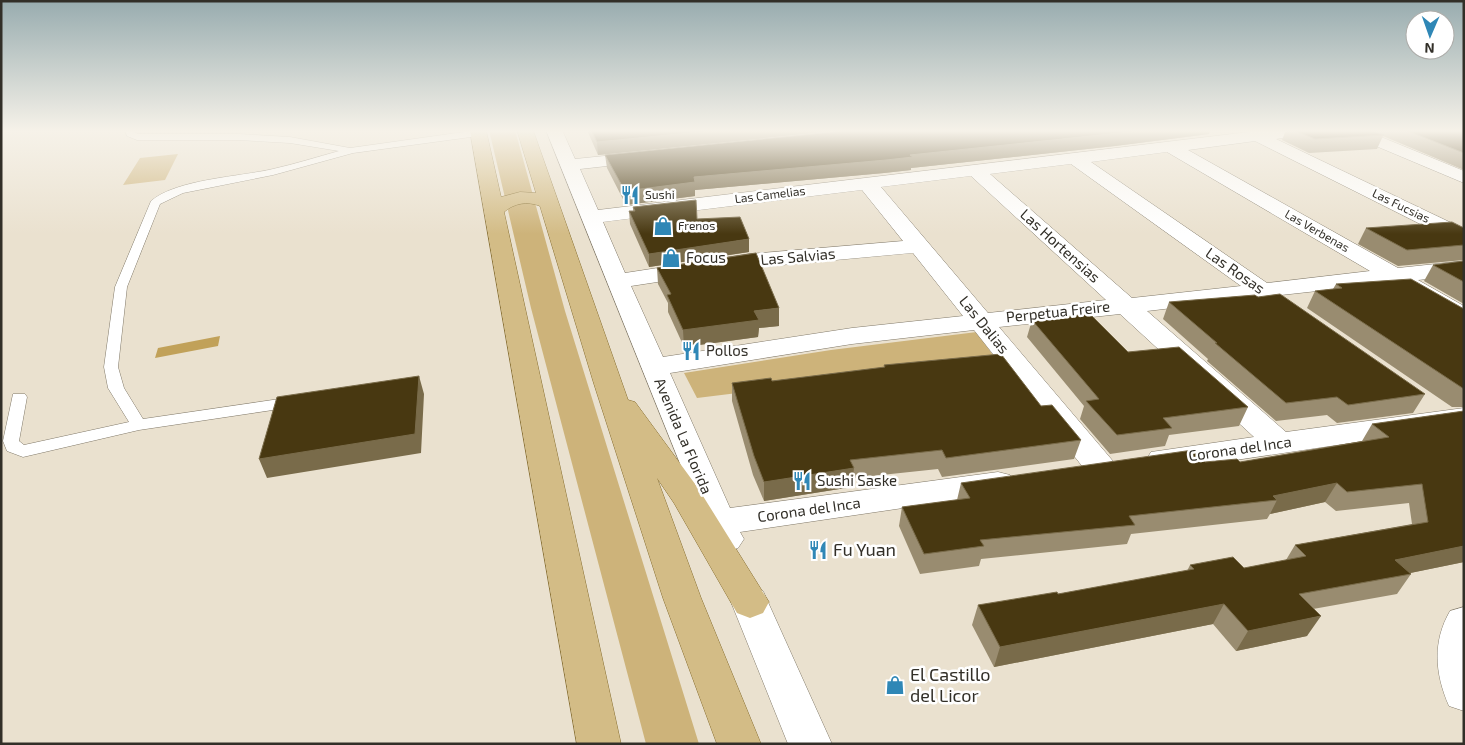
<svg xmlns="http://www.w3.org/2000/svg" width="1465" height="745" viewBox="0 0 1465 745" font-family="'Exo 2',sans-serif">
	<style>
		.green { fill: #cdb37a }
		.water { fill: #c1a159 }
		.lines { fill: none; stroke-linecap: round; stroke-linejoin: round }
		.lane-casing { stroke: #817969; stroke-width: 1 }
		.street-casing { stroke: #817969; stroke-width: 1 }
		.secondary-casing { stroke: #817969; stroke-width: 1 }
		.primary-casing { stroke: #876e30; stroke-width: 1 }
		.lane { fill: #fff; fill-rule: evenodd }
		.street { fill: #fff; fill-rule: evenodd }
		.secondary { fill: #fff; fill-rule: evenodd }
		.primary { fill: #d3bc86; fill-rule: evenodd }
		.wall { fill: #998c70 }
		.shaded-wall { fill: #796b4a }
		.building { fill: #483811; stroke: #796b4a }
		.labels { text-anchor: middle; stroke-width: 5; stroke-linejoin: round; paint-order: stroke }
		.far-poi-label { font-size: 12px; fill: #322f28; stroke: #fff; text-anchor: start }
		.far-street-label { font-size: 12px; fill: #322f28; stroke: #fff }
		.street-label { font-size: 15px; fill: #322f28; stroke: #fff }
		.poi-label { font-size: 15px; fill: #322f28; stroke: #fff; text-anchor: start }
		.near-poi-label { font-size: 18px; fill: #322f28; stroke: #fff; text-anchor: start }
	</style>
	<rect width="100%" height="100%" fill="#eae1cf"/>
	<path class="green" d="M489,130H515L565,311L699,744H646L531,308Z
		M178,154L165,180L123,185L140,158Z
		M977,332L997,361L697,398L684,373L831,350Z"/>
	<path class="water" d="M220,336L218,346L155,358L158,348Z"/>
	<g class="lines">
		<g class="lane-casing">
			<path id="lane" d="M125,130H133L134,132L138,134H239L290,137L350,148L478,130L482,133L478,136L353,153L273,175L183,193L160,204L127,287L118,367L124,388L143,419L293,397L299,399L301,402L299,405L293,407L139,430L23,457L7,451L3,441L13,394H25L27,397L19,441L24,445L129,422L108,388L104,367L115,287L151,201C177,179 239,177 273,169C295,164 317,157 339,151L290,143L239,140H137L127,136Z"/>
		</g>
		<g class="street-casing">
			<path id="street" d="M546,130H562L575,159L643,152L649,153L652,157L649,161L643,162L580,169L598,210L1257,131L1316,130L1314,133L1276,139L1464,229V243L1456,242L1255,141L1188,150L1398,268L1464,261V275L1418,280L1464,306V323L1455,321L1390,283L1281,295L1277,300L1269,302L1258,298L1147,311L1286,432L1464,408V426L1162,471L1151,468L1146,460L1151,452L1254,437L1120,314L999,327L1112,460L1117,468L1112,476L1101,479L1090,476L974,330L852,344L670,373L730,508L998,472L1010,475L1014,483L1010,491L998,494L740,532L744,539L738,548L726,552L714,548ZM1167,152L1370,271L1267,283L1091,162ZM1071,164L1241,286L1132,298L990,174ZM971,176L1106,300L988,313L881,187ZM862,190L903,241L749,254L625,273L603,222ZM913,253L963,316L852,328L663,357L631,286L749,268Z
				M1343,130H1364L1464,171V183L1345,133Z
				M1464,607V711L1449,706C1435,674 1432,642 1450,611Z"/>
		</g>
		<g class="secondary-casing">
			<path id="secondary" d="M750,586L763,591L832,744H788L731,602L737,591Z"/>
		</g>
		<g class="primary-casing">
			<path id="primary" d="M470,130H486L501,197L520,192L536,193L517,130H533L628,400L635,402L698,488L769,602L763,613L750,618L737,613L674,503L657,478L701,598L761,744H717L663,598L594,384L540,206C528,201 514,203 504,212L621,744H577Z"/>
		</g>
		<use href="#lane" class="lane"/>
		<use href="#street" class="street"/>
		<use href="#secondary" class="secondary"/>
		<use href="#primary" class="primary"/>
	</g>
	<path class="wall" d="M587,130H844L598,155Z
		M1286,130H1464V170L1383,136L1377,149L1309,153L1282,140Z
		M1209,134L1115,146L911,168V170L884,173L695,190V196L626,205L607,168L605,155Z
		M633,207L697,219L749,252L649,267L630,224L629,211H633Z
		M1366,228H1464V260L1398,266L1358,244Z
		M1464,261V304L1424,281L1433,265Z
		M657,268L779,326L759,328L758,337L684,347L668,312V303L658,284Z
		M1336,284L1464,309V407H1452L1307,308L1315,291L1333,289Z
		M1169,302L1425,394L1413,413L1337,423L1327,415L1276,421L1207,361L1208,359L1163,319Z
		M1032,320L1128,352L1248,407L1239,426L1169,435L1165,446L1110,454L1080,419L1084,406L1027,337Z
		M884,365L1041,406L1081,440L1074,459L942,477L938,469L853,478L852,487L764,501L753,475L732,401V383L772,381L884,368Z
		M1464,411V562L1410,573L1411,574L1397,594L1313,609L1307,636L1236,651L1213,624L994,667L972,625L978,605L1058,594L1187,571L1190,565L1244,568L1286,560L1295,545L1412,524L1409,503L1336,511L1325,502L1270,514L1267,519L1131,534L1127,544L981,559L979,566L920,574L899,526L902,507L957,500L961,483L1205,462H1240L1362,441L1372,424Z"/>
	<path class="shaded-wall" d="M720,130H844L598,155L597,142Z
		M1148,130H1210L1209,134L1115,146L911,168V170L884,173L695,190V196L626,205L625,191L694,177Z
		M749,239V252L649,267V254Z
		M779,308V326L759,328L758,337L684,347L683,330L754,311Z
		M419,376L424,394L421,453L267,478L259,459Z
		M854,468L852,487L764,501V482Z
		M1337,483L1325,502L1270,514L1277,500L1273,496Z
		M1464,546V562L1381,579L1395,560Z
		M1224,604L1213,624L994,667L1000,647Z
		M1321,616L1307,636L1236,651L1248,631Z"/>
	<path class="building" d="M591,130H720L597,142Z
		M852,130H1148L910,155L913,157L886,160L694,177L695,182L625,191L605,155Z
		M1293,130H1369L1384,135L1315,139Z
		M1405,130H1464V153Z
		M696,200L697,219L740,217L749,239L649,254L629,211H635L633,207Z
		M1452,222L1464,228V245L1407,250L1366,228Z
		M756,253L779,308L754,311L759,320L683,330L667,295L671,294L657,268Z
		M1464,261V282L1433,265Z
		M1411,279L1464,309V389L1315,291L1342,288L1336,284Z
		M1280,294L1425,394L1348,405L1337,397L1286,403L1215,343H1217L1169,302L1255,295L1258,297Z
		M1090,314L1128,352L1179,347L1248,407L1163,418L1172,428L1117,435L1086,401L1099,399L1032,320Z
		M1001,354L1041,406L1052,405L1081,440L946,458L942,450L850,460L854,468L764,482L754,456L732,383L771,378L772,381L885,367L884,365Z
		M419,376L415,434L259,459L277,397Z
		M1464,411V546L1395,560L1411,574L1299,594L1321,616L1248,631L1224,604L1000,647L978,605L1057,592L1058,594L1194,569L1190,565L1233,557L1244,568L1306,556L1295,545L1428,522L1422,484L1347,492L1337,483L1273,496L1277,500L1129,516L1135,525L980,540L984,546L924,554L902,507L970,498L961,483L1193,450L1205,462L1237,459L1240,462L1389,437L1372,424Z"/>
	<linearGradient id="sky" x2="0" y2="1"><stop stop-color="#98acaf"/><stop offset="0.56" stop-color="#f6f2e9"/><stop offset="1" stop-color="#f6f2e9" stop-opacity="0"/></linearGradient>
	<rect width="1465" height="234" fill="url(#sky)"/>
	<defs>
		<g id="restaurant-bare" transform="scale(1.5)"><path d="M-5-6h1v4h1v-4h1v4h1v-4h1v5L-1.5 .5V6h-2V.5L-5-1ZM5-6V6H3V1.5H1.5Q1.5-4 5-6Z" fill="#2f87b6" stroke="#fff" stroke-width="2.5" paint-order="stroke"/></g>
		<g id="shop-bare" transform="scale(1.5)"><path d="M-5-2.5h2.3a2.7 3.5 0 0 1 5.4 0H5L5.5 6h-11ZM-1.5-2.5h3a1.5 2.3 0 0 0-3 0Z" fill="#2f87b6" stroke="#fff" stroke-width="2.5" paint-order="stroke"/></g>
	</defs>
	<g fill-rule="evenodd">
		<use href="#restaurant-bare" x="630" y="195"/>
		<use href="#shop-bare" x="663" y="226"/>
		<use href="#shop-bare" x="671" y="258"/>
		<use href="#restaurant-bare" x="691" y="351"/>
		<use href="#restaurant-bare" x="802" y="481"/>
		<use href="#restaurant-bare" x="818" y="550"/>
		<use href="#shop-bare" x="895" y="685"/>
	</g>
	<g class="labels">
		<g class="far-poi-label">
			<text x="645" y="199">Sushi</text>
			<text x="678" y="230">Frenos</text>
		</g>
		<g class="far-street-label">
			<text transform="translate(770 195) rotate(-7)" y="4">Las Camelias</text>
			<text transform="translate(1401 206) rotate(26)" y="4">Las Fucsias</text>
			<text transform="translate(1317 231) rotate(30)" y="4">Las Verbenas</text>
		</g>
		<g class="street-label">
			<text transform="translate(1060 246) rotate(42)" y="5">Las Hortensias</text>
			<text transform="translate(798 257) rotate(-5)" y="5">Las Salvias</text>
			<text transform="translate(1235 271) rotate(35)" y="5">Las Rosas</text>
			<text transform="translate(1058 312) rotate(-6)" y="5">Perpetua Freire</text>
			<text transform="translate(984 325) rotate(51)" y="5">Las Dalias</text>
			<text transform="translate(683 436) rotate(67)" y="5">Avenida La Florida</text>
			<text transform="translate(1240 449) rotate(-8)" y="5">Corona del Inca</text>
			<text transform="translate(809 510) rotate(-8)" y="5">Corona del Inca</text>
		</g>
		<g class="poi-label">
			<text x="686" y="263">Focus</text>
			<text x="706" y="356">Pollos</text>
			<text x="817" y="486">Sushi Saske</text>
		</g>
		<g class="near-poi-label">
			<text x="833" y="556">Fu Yuan</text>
			<text x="910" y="681">El Castillo<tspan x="910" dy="21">del Licor</tspan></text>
		</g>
	</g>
	<rect width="1465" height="745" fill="none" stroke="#322f28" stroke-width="5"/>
	<g transform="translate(1430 35) rotate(182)"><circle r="24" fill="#ffffff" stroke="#adaca9"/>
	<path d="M0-4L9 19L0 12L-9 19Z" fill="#2f87b6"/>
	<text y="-8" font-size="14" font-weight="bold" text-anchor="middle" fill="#322f28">N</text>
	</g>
</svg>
